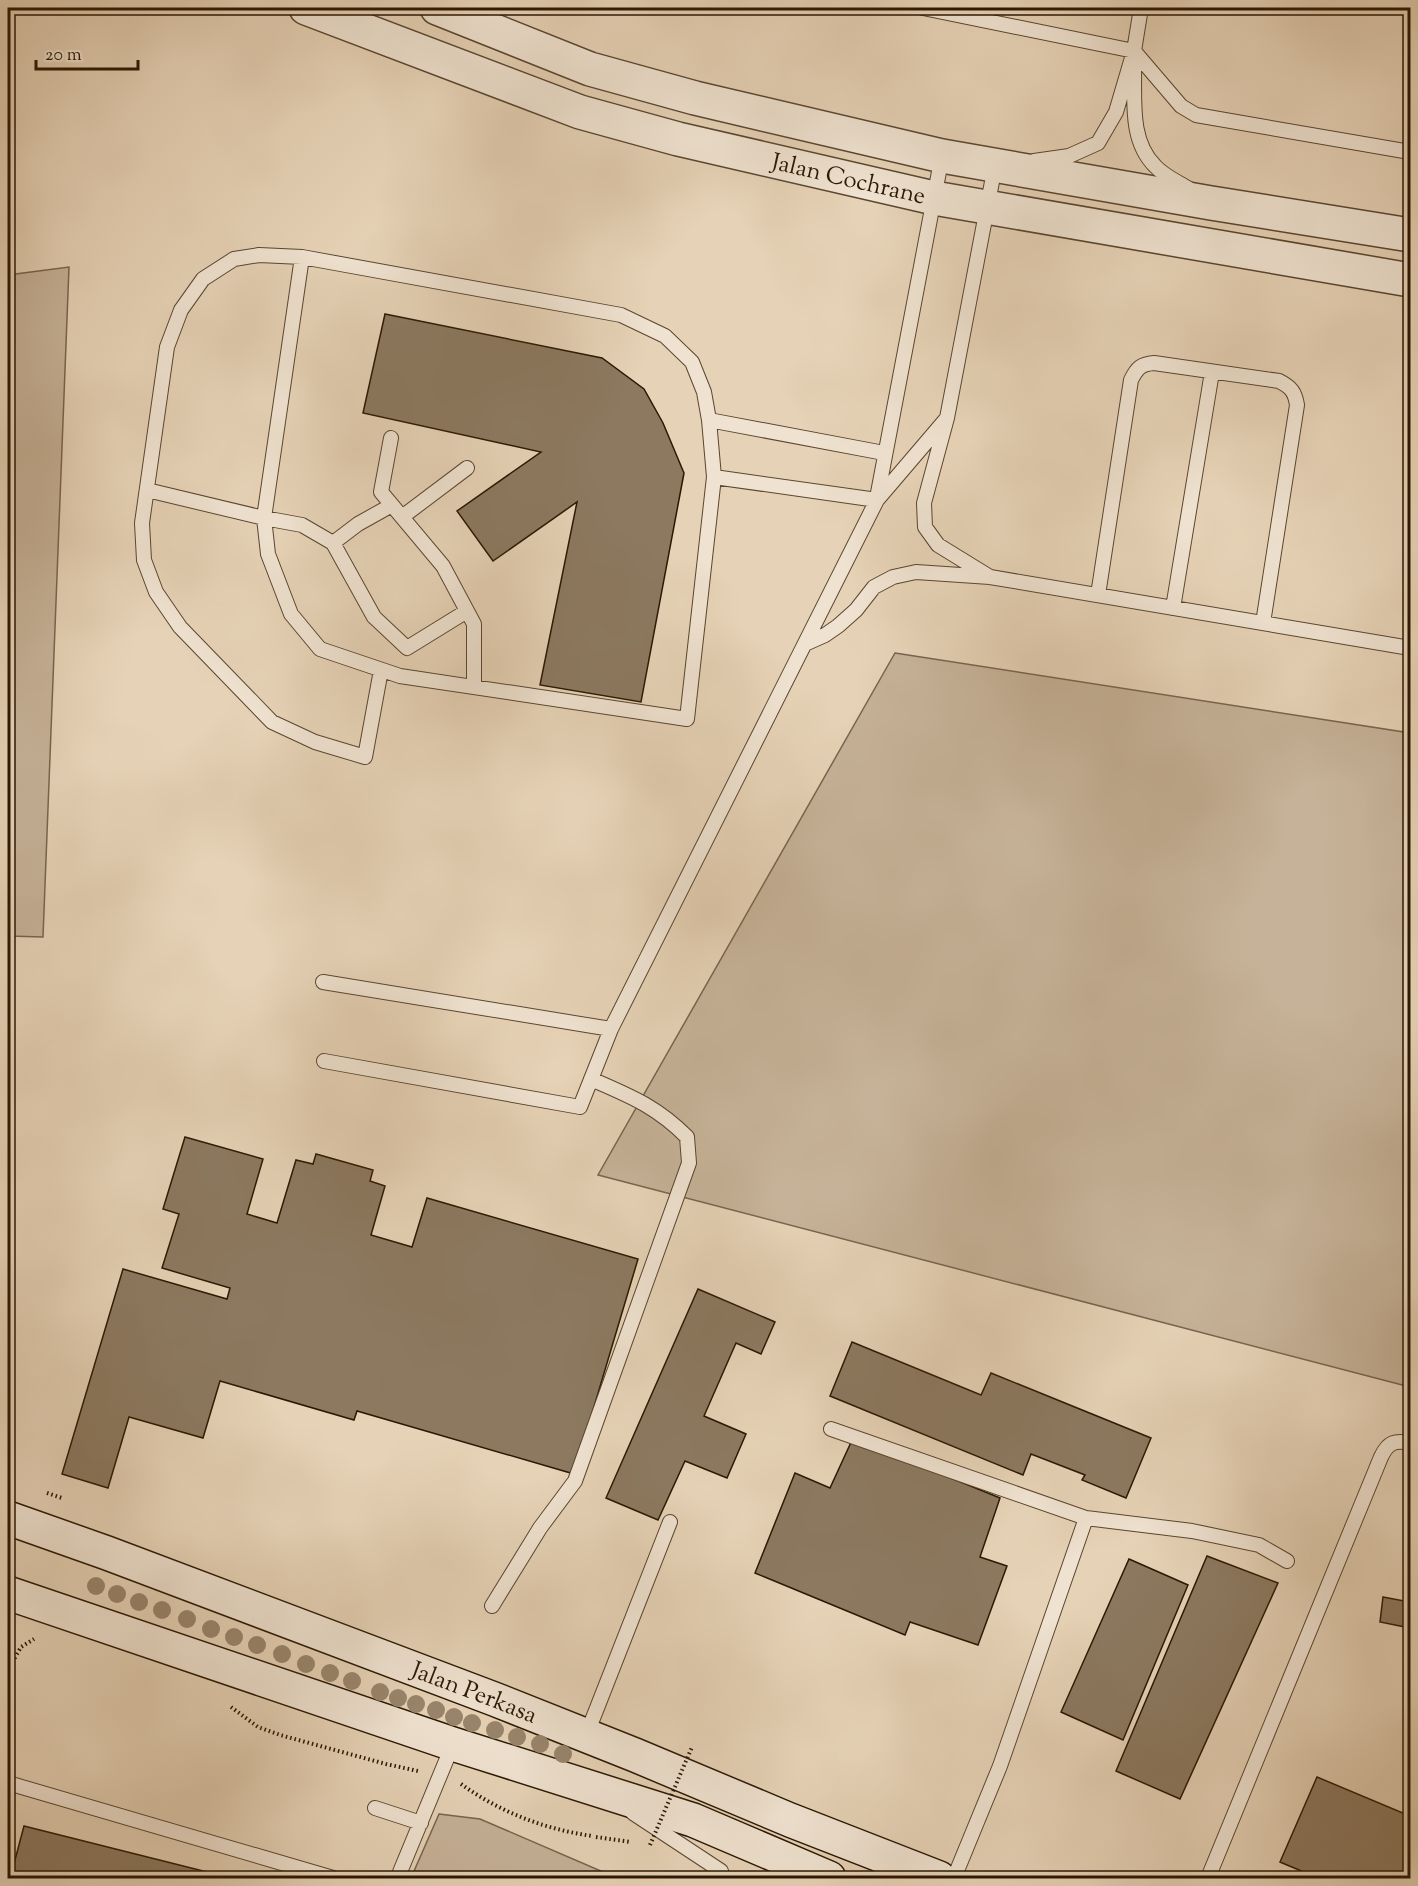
<svg xmlns="http://www.w3.org/2000/svg" width="1418" height="1886" viewBox="0 0 1418 1886" font-family="'Sorts Mill Goudy',serif">
	<style>
		.green { fill: #c6b298; stroke: #78654e; stroke-width: 1.5 }
		.building { fill: #8c7960; stroke: #2b1803; stroke-width: 1.5 }
		.lines { fill: none; stroke-linecap: round; stroke-linejoin: round }
		.service-casing { stroke: #5a4630; stroke-width: 16 }
		.tertiary-casing { stroke: #5a4630; stroke-width: 36 }
		.secondary-casing { stroke: #2b1803; stroke-width: 36 }
		.path { stroke: #2b1803; stroke-width: 4; stroke-dasharray: 1.5 3; stroke-linecap: butt }
		.service { stroke: #efe2d0; stroke-width: 14 }
		.tertiary { stroke: #efe2d0; stroke-width: 33 }
		.secondary { stroke: #efe2d0; stroke-width: 33 }
		.path-bridge { stroke: #2b1803; stroke-width: 4; stroke-dasharray: 1.5 3; stroke-linecap: butt }
		.tree { fill: #99856c }
		.labels { text-anchor: middle; stroke-width: 4.5; stroke-linejoin: round; paint-order: stroke }
		.street-label { font-size: 24px; fill: #2b1803; stroke: #efe2d0 }
	</style>
	<rect width="100%" height="100%" fill="#e6d2b6"/>
	<filter id="stains"><feTurbulence type="fractalNoise" baseFrequency=".00333" numOctaves="4"/><feColorMatrix values="0 0 0 0 .2 0 0 0 0 .09 0 0 0 0 .02 0 0 0 .5 -.17"/></filter>
	<radialGradient id="worn" r=".72"><stop offset=".6" stop-color="#630" stop-opacity="0"/><stop offset="1" stop-color="#630" stop-opacity=".3"/></radialGradient>
	<path class="green" d="M69,267L43,937L8,936V275Z
		M895,653L1410,733V1387L598,1175Z
		M439,1814L480,1819L617,1878H411Z"/>
	<path class="building" d="M385,314L602,358L644,389L663,423L684,473L641,702L540,685L577,502L493,561L457,511L541,452L363,413Z
		M185,1137L263,1159L247,1214L277,1223L296,1160L313,1164L316,1154L373,1170L370,1181L385,1186L371,1235L412,1247L427,1198L638,1259L574,1474L357,1411L354,1420L220,1381L203,1438L129,1417L108,1488L62,1474L123,1269L227,1299L230,1288L162,1268L179,1214L163,1209Z
		M698,1289L775,1322L761,1354L736,1343L704,1416L746,1434L727,1478L685,1461L658,1520L606,1498Z
		M852,1342L981,1395L991,1373L1151,1438L1126,1498L1082,1480L1085,1475L1031,1454L1023,1475L830,1396Z
		M853,1438L1000,1498L980,1557L1007,1566L978,1645L910,1622L905,1635L755,1573L795,1473L830,1488Z
		M1207,1556L1278,1583L1180,1799L1116,1771Z
		M1129,1559L1188,1585L1123,1740L1061,1712Z
		M1383,1597L1410,1602V1628L1380,1622Z
		M1317,1777L1410,1816V1878H1318L1280,1862Z
		M24,1826L231,1878H8V1874L11,1875Z"/>
	<g class="lines">
		<g class="service-casing">
			<path id="service" d="M923,8L1134,51L1181,106L1196,115L1410,152
				M1134,65C1135,99 1129,140 1155,166C1164,176 1178,182 1189,189
				M1034,161L1069,156L1098,143L1116,112L1134,51L1141,8
				M302,257L621,315L665,336L692,362L704,392L709,420L714,477L687,719L400,676L320,649L291,614L268,554L264,518Z
				M302,257L259,255L234,259L203,279L181,310L167,347L142,523L144,560L156,592L180,627L272,722L315,742L365,757L381,670
				M709,420L884,453
				M391,438L381,492L443,566L474,624V687
				M714,477L877,500
				M147,490L264,518L302,525L333,543
				M877,498L942,156
				M392,505L358,524L333,543L374,617L407,648L467,611
				M402,517L467,468
				M990,577L938,545L925,527L924,503L947,418L995,166L998,165
				M1098,595L1131,380C1137,368 1141,364 1154,363L1279,381C1291,387 1295,392 1297,405L1263,623
				M1173,608L1212,372
				M807,643L825,635L838,626L856,610L874,587L893,577L916,572L990,577L1410,648
				M323,982L611,1029L877,500L947,418
				M324,1061L580,1107L611,1029
				M831,1429L1086,1518L1000,1766L954,1878
				M1086,1518L1192,1531L1259,1545L1287,1561
				M492,1606L540,1528L575,1481L689,1163L687,1137C656,1106 630,1096 591,1079
				M586,1736L670,1522
				M8,1783L333,1878
				M375,1808L421,1823
				M633,1813L721,1871
				M400,1872L453,1744
				M1208,1878L1381,1457C1388,1442 1395,1440 1410,1443"/>
		</g>
		<g class="tertiary-casing">
			<g id="tertiary">
				<path id="s1" d="M306,8L580,112L678,139L934,198L1410,280"/>
				<path d="M437,8L590,69L695,98L942,156L1211,203L1410,235"/>
			</g>
		</g>
		<g class="secondary-casing">
			<g id="secondary">
				<path id="s2" d="M8,1518L107,1553L494,1699L635,1755L790,1820L939,1878"/>
				<path d="M8,1593L453,1744L693,1820L829,1878"/>
			</g>
		</g>
		<path class="path" d="M47,1493L62,1498
			M8,1670L21,1647L34,1639
			M231,1707L258,1727L280,1735L386,1764L418,1771
			M461,1784C500,1812 544,1829 592,1836
			M596,1837L631,1842"/>
		<use href="#service" class="service"/>
		<use href="#tertiary" class="tertiary"/>
		<use href="#secondary" class="secondary"/>
		<path class="path-bridge" d="M650,1845L692,1747"/>
	</g>
	<g class="tree">
		<circle cx="96" cy="1586" r="9"/>
		<circle cx="117" cy="1594" r="9"/>
		<circle cx="139" cy="1602" r="9"/>
		<circle cx="162" cy="1610" r="9"/>
		<circle cx="187" cy="1619" r="9"/>
		<circle cx="211" cy="1629" r="9"/>
		<circle cx="234" cy="1637" r="9"/>
		<circle cx="257" cy="1645" r="9"/>
		<circle cx="282" cy="1654" r="9"/>
		<circle cx="306" cy="1664" r="9"/>
		<circle cx="330" cy="1673" r="9"/>
		<circle cx="352" cy="1681" r="9"/>
		<circle cx="380" cy="1692" r="9"/>
		<circle cx="398" cy="1698" r="9"/>
		<circle cx="416" cy="1704" r="9"/>
		<circle cx="436" cy="1710" r="9"/>
		<circle cx="454" cy="1717" r="9"/>
		<circle cx="472" cy="1723" r="9"/>
		<circle cx="495" cy="1730" r="9"/>
		<circle cx="517" cy="1737" r="9"/>
		<circle cx="540" cy="1744" r="9"/>
		<circle cx="563" cy="1754" r="9"/>
	</g>
	<g class="labels">
		<g class="street-label">
			<text dy="8" stroke="none"><textPath href="#s1" startOffset="570">Jalan Cochrane</textPath></text>
			<text dy="8" stroke="none"><textPath href="#s2" startOffset="498">Jalan Perkasa</textPath></text>
		</g>
	</g>
	<rect width="1418" height="1886" fill="none" stroke="#e6d2b6" stroke-width="30"/>
	<rect x="9" y="9" width="1400" height="1868" fill="none" stroke="#2b1803" stroke-width="3"/>
	<rect x="15" y="15" width="1388" height="1856" fill="none" stroke="#2b1803" stroke-width="1.5"/>
	<path d="M36 60v9h102v-9" fill="none" stroke="#2b1803" stroke-width="3"/>
	<text x="45" y="60" font-size="18" fill="#2b1803" stroke="#efe2d0" stroke-width="4.5" paint-order="stroke">20 m</text>
	<rect width="100%" height="100%" filter="url(#stains)"/>
	<rect width="100%" height="100%" fill="url(#worn)"/>
</svg>
